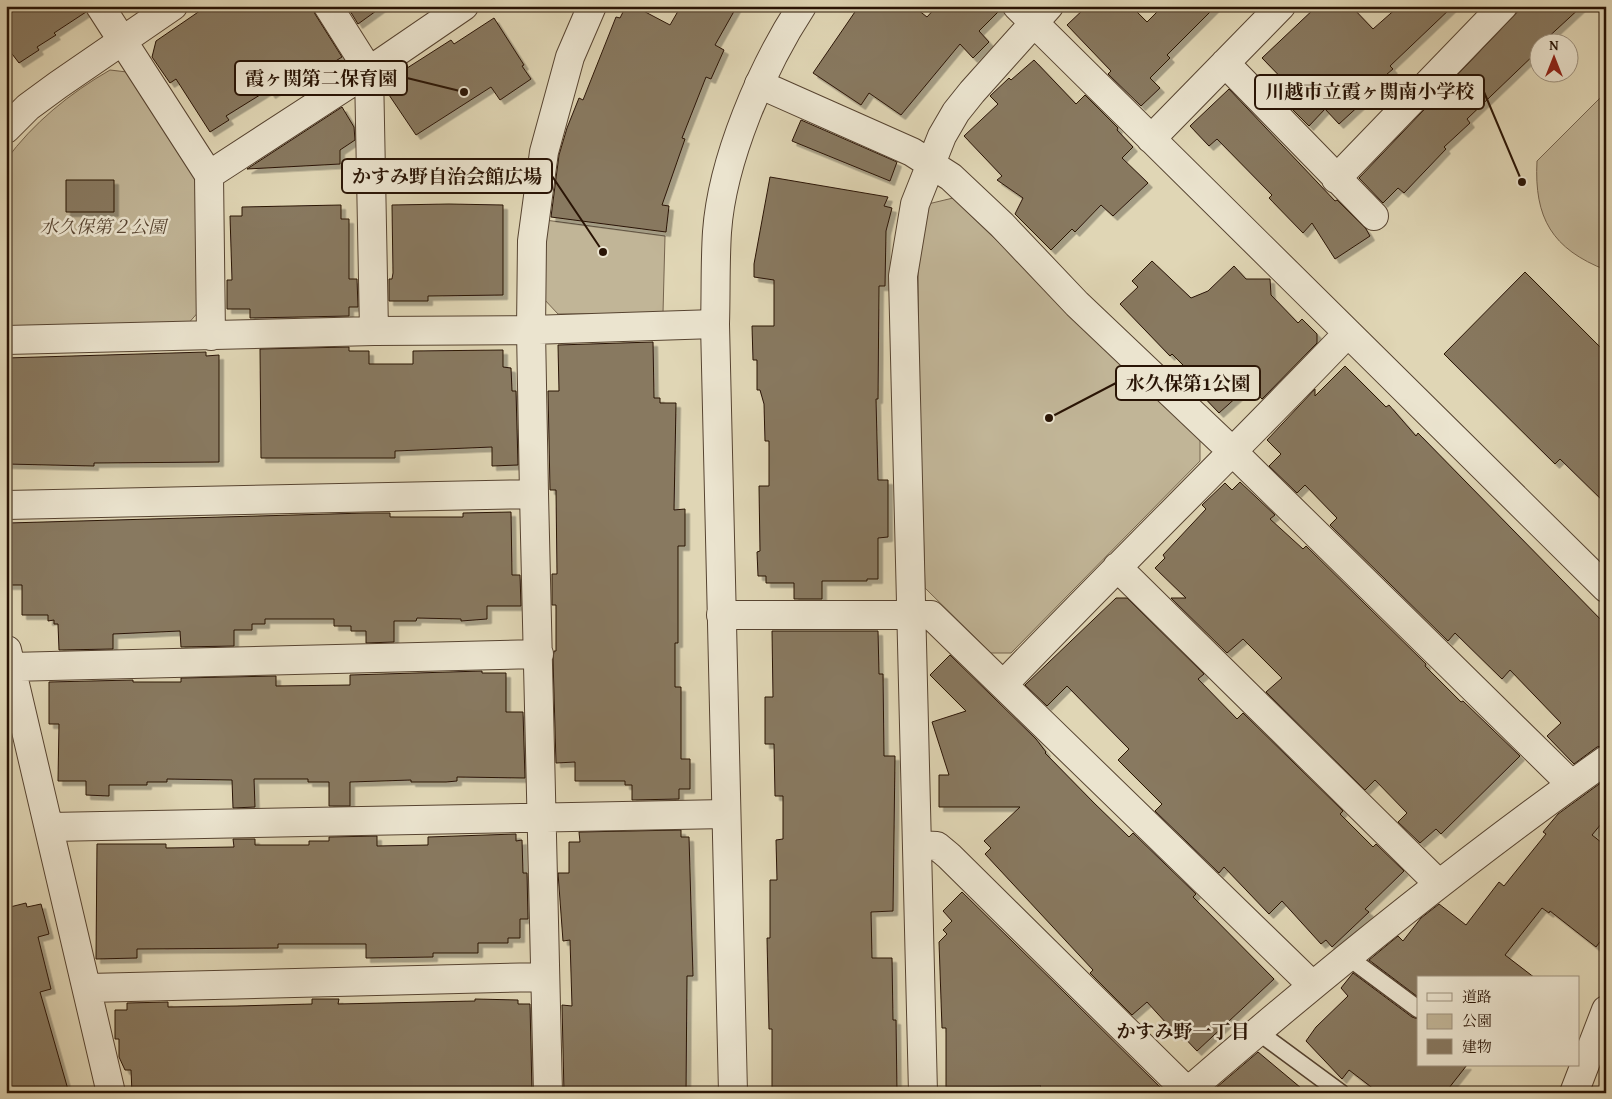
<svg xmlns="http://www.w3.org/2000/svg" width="1612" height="1099" viewBox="0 0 1612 1099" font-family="'Gentium Book Plus','Noto Serif JP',serif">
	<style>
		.green { fill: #c1b597; stroke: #75644e }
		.building { fill: #887961; stroke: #291405; filter: url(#shadow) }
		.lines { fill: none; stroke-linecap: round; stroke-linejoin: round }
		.service-casing { stroke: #574431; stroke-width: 19 }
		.minor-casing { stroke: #574431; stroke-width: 30 }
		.tertiary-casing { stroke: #574431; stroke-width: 30 }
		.service { stroke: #ebe4cf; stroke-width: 16 }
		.minor { stroke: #ebe4cf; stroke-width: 28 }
		.tertiary { stroke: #ebe4cf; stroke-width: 28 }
		.labels { text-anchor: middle; stroke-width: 5; stroke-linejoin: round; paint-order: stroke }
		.park-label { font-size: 18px; font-style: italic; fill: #574431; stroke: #ebe4cf }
		.neighbourhood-label { font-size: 19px; font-weight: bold; fill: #291405; stroke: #ebe4cf }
		.leader { fill: none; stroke: #291405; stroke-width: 2 }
		.callout-dot { fill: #291405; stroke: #ebe4cf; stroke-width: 2 }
		.callout { fill: #ebe4cf; stroke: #291405; stroke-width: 2 }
		.callout-label { font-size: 19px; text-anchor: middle; font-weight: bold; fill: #291405 }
	</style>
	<defs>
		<filter id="shadow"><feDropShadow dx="4.5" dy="4.5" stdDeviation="0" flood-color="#0004"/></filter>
	</defs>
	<rect width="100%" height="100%" fill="#e0d6b5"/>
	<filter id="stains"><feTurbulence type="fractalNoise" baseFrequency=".004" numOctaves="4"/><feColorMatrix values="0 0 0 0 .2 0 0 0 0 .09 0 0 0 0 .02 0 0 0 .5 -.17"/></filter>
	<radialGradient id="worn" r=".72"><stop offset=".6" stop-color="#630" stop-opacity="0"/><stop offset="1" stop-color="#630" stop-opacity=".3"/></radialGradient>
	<path class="green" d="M110,70L127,72L199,178L201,309L186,326L6,330V160C33,123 70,93 110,70Z
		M1606,92V270C1552,249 1534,218 1537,161Z
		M953,198L1200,439V461L1011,653H991L925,588L919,397L918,260L928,204Z
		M545,220L665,236L663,313L558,314L543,298Z"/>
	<path class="building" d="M17,6H84L86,12L54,33L56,35L37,47L39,50L19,63L6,46V14Z
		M207,6H312L315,14L342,57L326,67L322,61L271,94L268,90L226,116L229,120L210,132L176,79L170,83L152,57L156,41Z
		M347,6H383L358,24Z
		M626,6H634L670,25L681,6H737L715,45L724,50L711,79L706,77L682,138L685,139L662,205L669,206L666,232L551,217L559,155L567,128L579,98L583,100L616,17L620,18Z
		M859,6H913L927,17L937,6H1002V8L979,31L989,42L973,58L960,44L901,115L869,93L861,105L813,73Z
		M1087,6H1131L1147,22L1163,6H1216L1167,55L1170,58L1150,78L1160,88L1141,106L1108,74L1111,71L1067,25Z
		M1317,6H1351L1373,29L1399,6H1453L1390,66L1393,69L1359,98L1363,102L1339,124L1325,109L1309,126L1288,105L1298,95L1262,58Z
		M1523,6H1582L1543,42H1540V49L1467,119L1470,123L1444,147L1446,149L1404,193L1398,188L1383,203L1359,178Z
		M494,18L524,65L522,66L531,79L500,100L491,87L416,135L385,89L407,75L404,70L451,40L454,44Z
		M1034,60L1076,104L1085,95L1118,128L1117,130L1133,147L1122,158L1148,183L1113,216L1101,205L1075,232L1072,229L1051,250L1015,214L1023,198L997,180L1002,176L964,136L998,104L990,96L1009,78L1011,80Z
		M1229,89L1335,201L1337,200L1366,229L1370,236L1335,259L1312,223L1303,233L1269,198L1272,195L1217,139L1209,146L1190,126Z
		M342,107L354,127L355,140L340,150V164L247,169Z
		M801,120L897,162L890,181L792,141Z
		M770,177L888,197L884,206L892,208L886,231L885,286H879L878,399H876L878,480H888V537L878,538V579H867V581H822V599H794V583H766V576H758L757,552L760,551L759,486H769V441H765L764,404L760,390H757V360H753L752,326H774V280L754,277V264Z
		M66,180H114V212H66Z
		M449,204L503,205V295L428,296V301H389V279H392L393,273L392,205Z
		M341,205V219H349V279H357L358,307H349V316L250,318V309H227V280H232L230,216H242V207Z
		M1152,261L1191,298L1208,291L1234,266L1246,279H1270L1271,295L1298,323L1302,319L1317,334V343L1262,399L1249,386L1219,413L1198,391L1204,386L1172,354L1170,356L1120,304L1138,287L1132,281Z
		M1525,272L1606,353V504L1560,459L1555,464L1444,354Z
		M653,342L654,398H660V403H676L674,510L685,509V546H678V643H675V687H681V759H690V789H679V799L632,800V785H625V781H575V762L556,763L553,659L554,651H556V605H552V574H557L556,490H550L548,391H559L558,345Z
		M349,347V351H369V364H413V351L503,350V367L511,368L512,391H516L518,465L492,466V447L395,451V458H261L260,349Z
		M206,352V356L219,355V462L94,463V466L6,464V358Z
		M1345,366L1386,407L1389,405L1416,436L1418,433L1606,625V745L1597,747L1574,764L1547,736L1561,723L1510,670L1502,679L1455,633L1448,641L1330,525L1337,518L1305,485L1297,493L1269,466L1281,454L1267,440L1315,389V396Z
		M1240,482L1275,515L1270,519L1303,549L1306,546L1426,664L1425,666L1461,702L1463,701L1520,756L1441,834L1436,829L1420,843L1398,822L1407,813L1375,780L1365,790L1266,692L1282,678L1243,639L1227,653L1171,598H1186L1155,568L1165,558L1163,555L1206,509L1202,505L1225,483L1232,490Z
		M511,512L512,575H520L521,606H487V619L461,621V619L417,618L416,621H394V642L366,643V631H351V626H334V619H265V624H252V630H234V646L181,647L180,631L113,634V649L59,650L58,624H54V620L48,621V615H22V585H8V558H6L8,523L366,513H390V517H463V513Z
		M1116,598H1127L1204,674L1198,679L1237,719L1243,713L1343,811L1340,814L1373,847L1376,844L1404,871L1365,909L1369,912L1332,947L1326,940L1321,944L1282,901L1269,914L1224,867L1219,873L1155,811L1162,804L1118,760L1129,749L1067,686L1047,706L1025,685Z
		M772,631H878L879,674H883L884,756H895L893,911L871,912L872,958H892L893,1020H896L897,1093H772V1029H769L767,938H770V880H777L776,840L783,839V796H775L774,744H765V697H773Z
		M950,655L1036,739L1046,752L1045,753L1094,803L1129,837L1133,833L1196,894L1193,897L1274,979L1197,1051L1180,1033L1178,1036L1147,1002L1132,1015L1090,973L1093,970L985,854L991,848L984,841L1020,807H939V775H949L932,722L966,711L930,675Z
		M482,671V673H506V712H523L525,778L457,777V781L446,782H411V780L350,782V806H329V782H308V779H254L255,807L233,808L232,780L167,779V782H147V785H109V796L86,795V781H58L59,724H49V682L133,680V682H181V678L276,676V686L350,685V675Z
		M1606,779V818L1592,835L1606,846V934L1596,947L1550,911L1549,913L1542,908L1505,955L1535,978H1418V997L1369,960L1398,936L1403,941L1421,918L1439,904L1466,925L1499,882L1504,886L1546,834L1543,832L1558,814Z
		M681,830V837H689L693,976H687L686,1093H564L562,1005L572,1006L570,940L563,941L558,873H569V842H580L579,832Z
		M516,834V841L522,840L523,873H527L528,919H520V938H508V943H478V953H433V957L366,958V944H278V948L137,949V958L96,959L97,844H166V848L234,847L233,839H255V845H309V841H329V837L377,836V846L428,845V837Z
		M962,892L1067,995L1166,1093H1034L1041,1086L946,1087V1028H942L939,942L947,934L943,930L952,921L943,911Z
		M26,903L27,907L41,904L49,934L38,937L51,989L40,992L69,1093H6V908Z
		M1353,973L1412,1017L1418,1019V1065H1467L1445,1093H1379L1349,1070L1342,1079L1306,1041L1316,1027L1348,996L1341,988Z
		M312,999H339L338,1004L475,1001V999L518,1000V1004H530L532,1093H132L131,1070H125L119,1057V1039H115V1010H127V1003L168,1002V1007L237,1006L312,1004Z
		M1258,1052L1307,1093H1210Z"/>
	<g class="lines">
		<g class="service-casing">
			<path id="service" d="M1348,957L1418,1009
				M1257,1031L1341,1093"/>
		</g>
		<g class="minor-casing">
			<path id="minor" d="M100,6L209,175L211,336
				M328,6L369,71L374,331
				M1017,6L1606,588
				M1225,63L1374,216
				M759,84L912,152L951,177L1002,225L1077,304L1233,452L1571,784
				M6,129L28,107L58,85L173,6
				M1151,139L1281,6
				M209,175L369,71L464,6
				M1336,179L1503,6
				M6,340L374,331L531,330L715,324
				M6,505L534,494
				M1117,567L1439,884
				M721,615H931L1312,985
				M7,650L111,1093
				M10,667L539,654
				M1004,684C1117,566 1234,452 1347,334
				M50,827L726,814
				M917,845L937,846L949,856L1189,1093
				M88,988L544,977
				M548,1093L534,494L531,330L532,241L544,152L570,57L592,6
				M923,1093L903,276L915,204L942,136L956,112L972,92L1049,6
				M1186,1093C1321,976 1460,863 1606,760
				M1574,1093L1606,1010"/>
		</g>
		<g class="tertiary-casing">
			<path id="tertiary" d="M733,1093L715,324C716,294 715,263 717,232C722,160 762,67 802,6"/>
		</g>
		<use href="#service" class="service"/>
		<use href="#minor" class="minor"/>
		<use href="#tertiary" class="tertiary"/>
	</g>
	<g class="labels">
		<g class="park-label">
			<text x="103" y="233">水久保第２公園</text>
		</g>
		<g class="neighbourhood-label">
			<text x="1183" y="1038">かすみ野一丁目</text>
		</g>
	</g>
	<path class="leader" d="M464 92L407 78M1522 182L1484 92M603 252L552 176M1049 418L1116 383"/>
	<g class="callout-dot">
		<circle cx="464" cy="92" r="5"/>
		<circle cx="1522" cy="182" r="5"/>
		<circle cx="603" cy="252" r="5"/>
		<circle cx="1049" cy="418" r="5"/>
	</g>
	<g class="callout">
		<rect x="235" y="61" width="172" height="34" rx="5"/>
		<rect x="1255" y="75" width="229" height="34" rx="5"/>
		<rect x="342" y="159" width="210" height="34" rx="5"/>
		<rect x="1116" y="366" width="144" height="34" rx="5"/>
	</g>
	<g class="callout-label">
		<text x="321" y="85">霞ヶ関第二保育園</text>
		<text x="1370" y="98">川越市立霞ヶ関南小学校</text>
		<text x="447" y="183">かすみ野自治会館広場</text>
		<text x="1188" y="390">水久保第1公園</text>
	</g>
	<rect width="1612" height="1099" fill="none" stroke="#e0d6b5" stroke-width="25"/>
	<rect x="8" y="8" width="1597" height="1084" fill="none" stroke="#291405" stroke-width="2.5"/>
	<rect x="12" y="12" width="1587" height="1074" fill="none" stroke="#291405"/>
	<rect x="1417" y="976" width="162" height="90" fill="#ebe4cf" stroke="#9d917e"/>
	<rect x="1427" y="993" width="25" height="8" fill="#ebe4cf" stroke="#9d917e"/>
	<text x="1462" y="1002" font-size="15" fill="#291405">道路</text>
	<rect x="1427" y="1014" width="25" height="15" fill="#c1b597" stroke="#9d917e"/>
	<text x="1462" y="1026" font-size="15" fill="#291405">公園</text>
	<rect x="1427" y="1039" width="25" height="15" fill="#887961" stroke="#9d917e"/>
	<text x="1462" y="1052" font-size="15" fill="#291405">建物</text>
	<g transform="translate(1554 58)"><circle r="24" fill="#ebe4cf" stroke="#9d917e"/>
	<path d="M0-4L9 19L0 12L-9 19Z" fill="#8f2418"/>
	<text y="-8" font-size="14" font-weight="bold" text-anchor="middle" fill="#291405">N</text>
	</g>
	<rect width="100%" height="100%" filter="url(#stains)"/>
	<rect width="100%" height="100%" fill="url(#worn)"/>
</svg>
